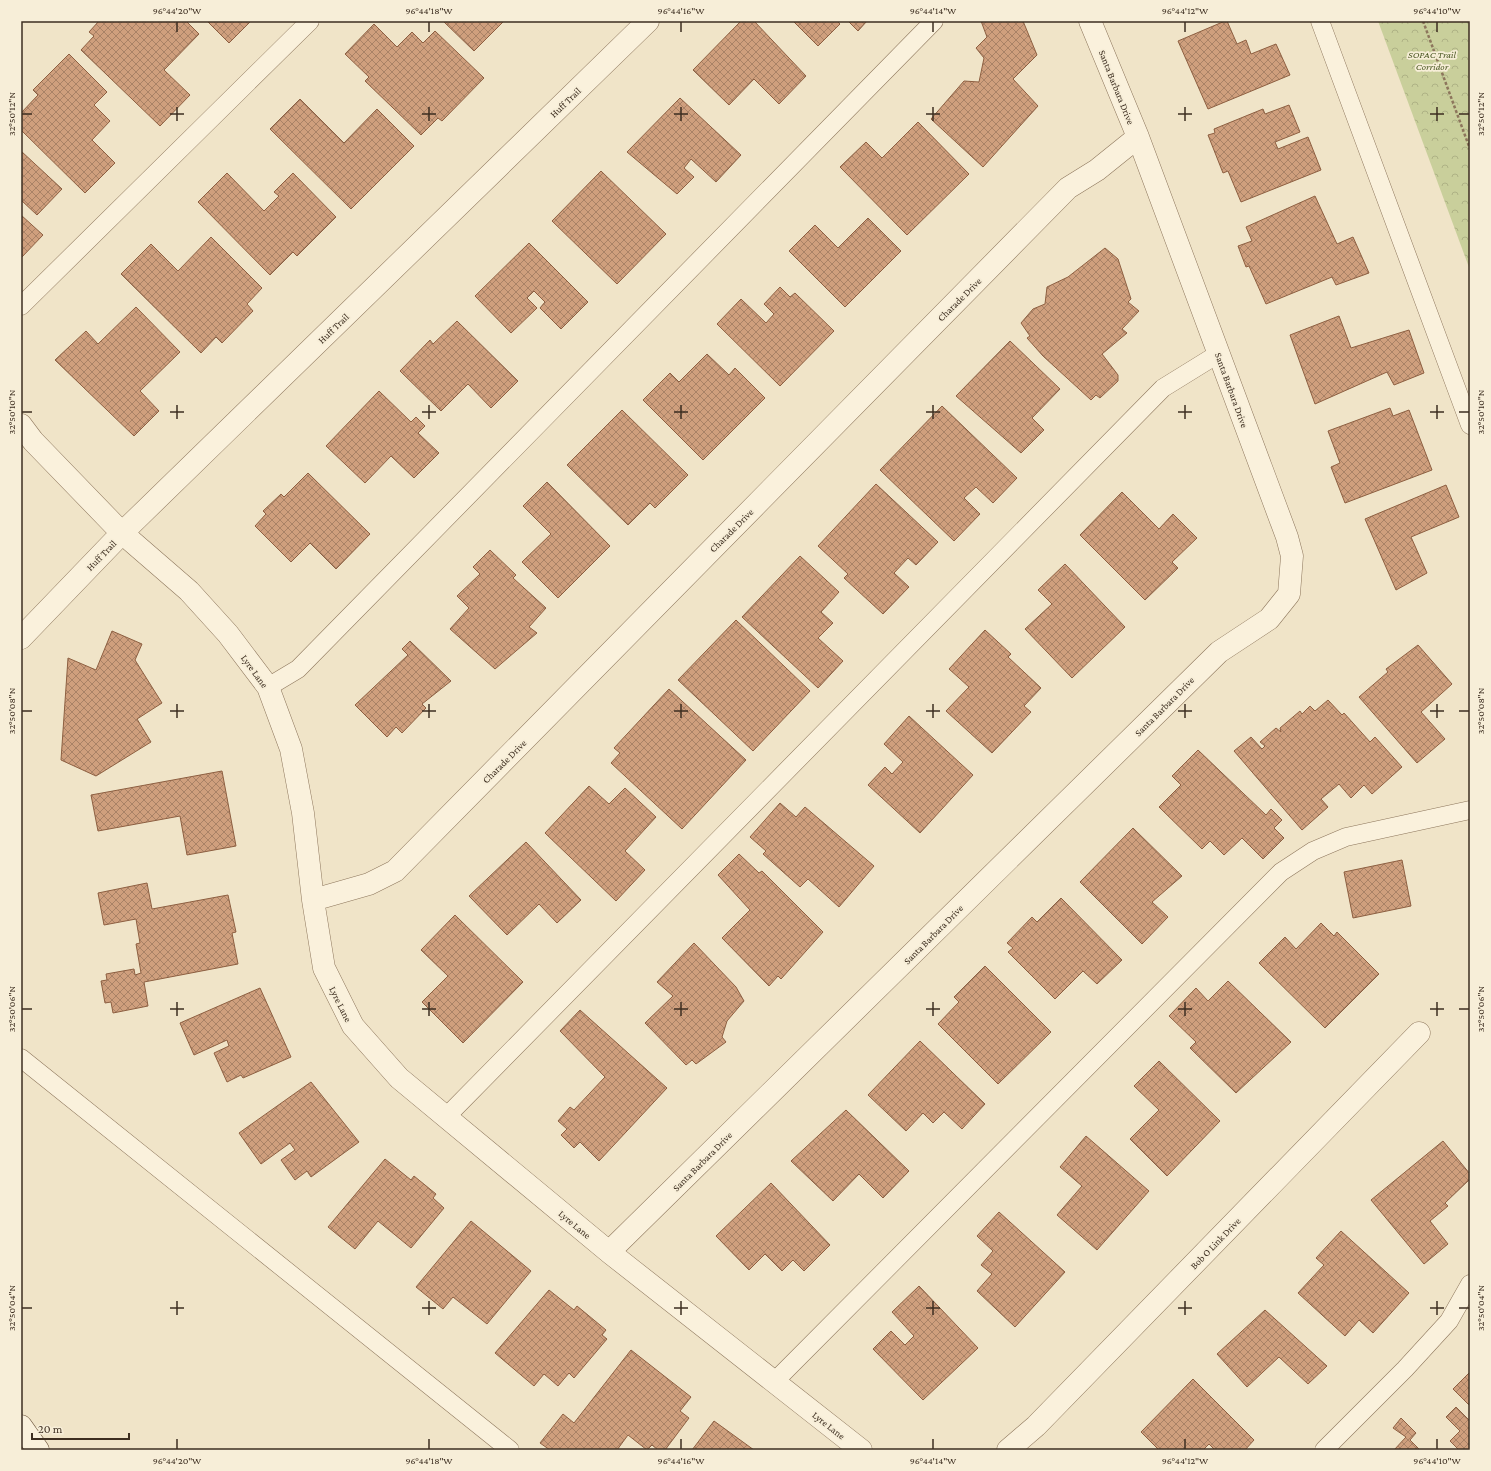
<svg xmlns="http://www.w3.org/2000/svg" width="1491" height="1471" viewBox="0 0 1491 1471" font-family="'Crimson Pro',serif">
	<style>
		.forest { fill: url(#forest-crowns) }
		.building { fill: url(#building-cross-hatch); stroke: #8d5f41 }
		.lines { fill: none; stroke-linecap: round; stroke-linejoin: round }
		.lane-casing { stroke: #8d765c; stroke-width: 19 }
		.street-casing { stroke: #8d765c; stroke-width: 23 }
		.secondary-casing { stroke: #6f573f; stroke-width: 23 }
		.path { stroke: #8d765c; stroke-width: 2.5; stroke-dasharray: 3 2; stroke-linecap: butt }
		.lane { stroke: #faf1dc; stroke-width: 18 }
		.street { stroke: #faf1dc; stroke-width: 22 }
		.secondary { stroke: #faf1dc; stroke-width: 22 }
		.ticks { fill: none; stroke: #3d2e20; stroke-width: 1.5 }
		.labels { text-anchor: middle; stroke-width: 3.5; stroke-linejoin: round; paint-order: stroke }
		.park-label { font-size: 10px; font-style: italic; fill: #4d5a26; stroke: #f7eed8 }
		.street-label { font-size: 10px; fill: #3d2e20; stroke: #f7eed8 }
		.neatline { fill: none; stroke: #3d2e20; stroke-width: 1.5 }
		.ticks-label { font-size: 10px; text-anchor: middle; fill: #3d2e20 }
	</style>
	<defs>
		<pattern id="forest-crowns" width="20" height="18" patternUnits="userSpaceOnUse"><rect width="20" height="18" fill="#c9cf9b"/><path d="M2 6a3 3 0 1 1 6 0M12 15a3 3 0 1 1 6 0" fill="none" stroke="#aeb285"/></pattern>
		<pattern id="building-cross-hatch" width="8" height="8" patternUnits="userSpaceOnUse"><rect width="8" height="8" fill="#cf9f7d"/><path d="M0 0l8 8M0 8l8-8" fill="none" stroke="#a98266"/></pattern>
	</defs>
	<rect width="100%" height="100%" fill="#f0e4c8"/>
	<path class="forest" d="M1378,21H1470V270Z"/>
	<path class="building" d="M99,21H186L199,34L164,70L190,95L160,126L81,50L94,36L89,32Z
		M207,21H251L229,43Z
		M443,21H504L474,51Z
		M741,21H754L806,76L779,104L754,79L729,105L693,70Z
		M793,21H837L840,24L818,46Z
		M848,21H867L858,31Z
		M981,21H1023L1037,55L1013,79L1038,106L983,167L931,119L964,81L979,82L984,58L976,48L987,37Z
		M1225,21H1227L1237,44L1246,40L1251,54L1276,44L1290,75L1208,109L1178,41Z
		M374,24L397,47L412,32L423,43L435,31L484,78L442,121L438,118L421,135L365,81L369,77L345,54Z
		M69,54L107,92L94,105L110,121L92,140L115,163L85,193L21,130V113L38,95L33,90Z
		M680,98L741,155L716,182L691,159L684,168L694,177L677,194L627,152Z
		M300,99L344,143L377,109L414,146L351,209L270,129Z
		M1289,105L1300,132L1275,142L1278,149L1308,137L1321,170L1241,202L1228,171L1223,173L1208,135L1215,133L1214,129L1263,109L1265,114Z
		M918,122L969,174L907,235L840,167L866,142L882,158Z
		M21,151L62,189L37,215L21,200Z
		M601,171L666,234L617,284L552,221Z
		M227,173L264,211L279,196L274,192L293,173L336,217L297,256L293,252L270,275L198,202Z
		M1315,196L1337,244L1353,237L1369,273L1336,285L1332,277L1266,304L1249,266L1246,267L1238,246L1252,241L1246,227Z
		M21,215L43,235L21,258Z
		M868,218L901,251L845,307L789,251L815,225L838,248Z
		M211,237L262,288L247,304L253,311L222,343L216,337L201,353L121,274L151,244L178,271Z
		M529,243L588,302L561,329L540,308L545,302L534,291L527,298L537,308L511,333L475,296Z
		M1105,248L1118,259L1131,299L1128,302L1139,311L1122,329L1127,333L1102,354L1118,375V381L1100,398L1096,395L1091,400L1043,356L1027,338L1030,336L1021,323L1033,309L1045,304L1047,287L1068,277Z
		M780,287L790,297L795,293L834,331L780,386L717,324L741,299L766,323L774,314L764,304Z
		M136,307L180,352L140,391L159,411L134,436L55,360L86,331L98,344Z
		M1339,316L1351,348L1409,330L1424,373L1394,385L1387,372L1315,404L1290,335Z
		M457,321L518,381L491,408L468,384L441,411L400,371L430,340L433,344Z
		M1010,341L1060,389L1032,418L1044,430L1021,453L956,396Z
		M707,354L729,375L735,368L765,398L703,460L643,400L670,373L679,382Z
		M379,391L411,422L416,417L425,426L418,433L439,453L414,478L391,456L365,483L326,446Z
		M942,406L1017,478L993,503L976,487L964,498L980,514L954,541L880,470Z
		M1390,408L1393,416L1409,410L1432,470L1345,503L1331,467L1340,463L1328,431Z
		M622,410L688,475L655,508L650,503L628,525L567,465Z
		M308,473L370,534L336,569L310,543L291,562L255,526L266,514L263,511L281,494L284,497Z
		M547,482L610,546L558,598L522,562L551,534L523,506Z
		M876,484L938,542L916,565L908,558L894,573L909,587L883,614L844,578L848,574L818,546Z
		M1446,485L1459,517L1411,537L1427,573L1396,590L1365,519Z
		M1122,492L1159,529L1173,514L1197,538L1172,562L1178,568L1145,600L1080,535Z
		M490,550L516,575L513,578L546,608L529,627L537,633L495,669L450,629L469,608L457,596L480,574L473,567Z
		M800,556L839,592L821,612L833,623L818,638L843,661L818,688L742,617Z
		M1065,564L1125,627L1072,678L1025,629L1052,604L1038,590Z
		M736,620L810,691L753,751L678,680Z
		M985,630L1011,654L1008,657L1041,688L1024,706L1031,712L992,753L946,711L969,687L949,669Z
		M112,631L142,644L135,660L162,703L137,719L151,742L96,776L61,760L68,658L96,670Z
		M410,641L451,681L422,704L426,708L402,733L396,727L387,737L355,705L408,655L402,649Z
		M1418,645L1452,684L1421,712L1445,739L1417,763L1359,697L1388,672L1386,669Z
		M669,689L746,760L682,829L611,763L620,753L614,748Z
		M1328,700L1342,715L1344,713L1370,742L1375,737L1402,767L1372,794L1364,785L1351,798L1339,784L1321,799L1328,807L1302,830L1234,751L1251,737L1262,749L1265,746L1260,742L1276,728L1281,732L1280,728L1300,711L1302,714L1310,706L1315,711Z
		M909,716L973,775L920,833L868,785L885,767L892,774L903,762L884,744Z
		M1198,750L1266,815L1271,809L1282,820L1274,828L1284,838L1263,859L1242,838L1224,855L1210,841L1202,849L1159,807L1181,785L1172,776Z
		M222,771L236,846L187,855L180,816L98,831L91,795Z
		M589,786L609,804L625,788L656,817L625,851L645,870L616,901L545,833Z
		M780,803L796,817L805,807L874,866L839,907L808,879L800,887L763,854L766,851L750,837Z
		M1133,828L1182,876L1152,902L1168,917L1142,944L1080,882Z
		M526,842L581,900L557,923L539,904L507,935L469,896Z
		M739,854L759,873L762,871L823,932L781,979L778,976L769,986L722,938L750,910L718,875Z
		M1402,860L1411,906L1353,918L1344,872Z
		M147,883L152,909L228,895L236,932L232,933L238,964L144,982L148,1006L113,1013L111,1002L105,1003L101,981L107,980L106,974L134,969L135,975L141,973L136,944L140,943L136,919L104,925L98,893Z
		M1061,898L1122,960L1097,984L1083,971L1055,999L1008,952L1013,948L1007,943L1032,917L1037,922Z
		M455,915L523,982L463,1043L422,1002L448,976L421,950Z
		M1321,923L1334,936L1337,932L1379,974L1325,1028L1259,963L1285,937L1296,949Z
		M694,943L736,987L744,1001L727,1021L722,1037L726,1042L696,1064L692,1060L686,1065L645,1023L673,996L657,982Z
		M985,966L1051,1032L998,1084L938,1024L959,1002L954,997Z
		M1228,981L1291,1042L1236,1093L1190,1048L1196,1042L1169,1016L1196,988L1208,1001Z
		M260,988L291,1057L243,1078L241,1075L227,1082L214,1053L229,1046L227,1040L194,1055L180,1023Z
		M580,1010L667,1088L599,1161L580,1142L574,1148L561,1135L567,1129L558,1121L570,1107L574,1110L605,1077L560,1031Z
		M920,1041L985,1104L962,1129L944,1112L933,1123L923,1113L906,1131L868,1095Z
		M1159,1061L1220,1121L1167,1176L1130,1139L1159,1110L1134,1086Z
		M311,1082L359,1142L311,1177L307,1171L295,1180L281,1160L295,1150L290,1143L261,1164L239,1133Z
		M846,1110L909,1171L883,1198L859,1174L833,1201L791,1161Z
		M1086,1136L1149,1191L1097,1250L1057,1215L1082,1186L1060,1167Z
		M1443,1141L1470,1174V1179L1445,1203L1448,1206L1430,1221L1448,1244L1424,1264L1371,1200Z
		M385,1159L411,1180L414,1176L436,1194L433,1198L444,1208L411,1248L378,1221L355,1249L328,1227Z
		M771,1183L830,1245L804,1271L793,1260L782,1271L765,1254L749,1270L716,1236Z
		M999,1212L1065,1272L1015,1327L977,1291L992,1274L981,1265L993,1251L977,1236Z
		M471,1221L531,1271L487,1324L453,1297L443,1309L416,1287Z
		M1341,1231L1409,1293L1373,1333L1359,1320L1345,1336L1298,1293L1324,1265L1316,1258Z
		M919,1286L978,1348L923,1400L873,1349L891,1331L905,1345L914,1336L892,1312Z
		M549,1290L574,1310L577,1306L606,1330L602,1335L607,1339L574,1378L569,1373L558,1386L544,1374L534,1386L495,1353Z
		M1265,1310L1327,1366L1308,1384L1279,1357L1247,1387L1217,1354Z
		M631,1350L691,1397L680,1411L689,1418L665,1450H658L652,1445L647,1450L628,1435L617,1450H550L540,1443L563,1414L574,1423Z
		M1470,1372V1406L1453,1389Z
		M1193,1379L1254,1440L1245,1450H1215L1209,1444L1203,1450H1159L1141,1432Z
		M1456,1407L1470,1421V1450H1459L1450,1441L1460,1431L1446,1417Z
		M1401,1418L1416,1433L1410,1440L1420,1450H1394L1406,1437L1393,1428Z
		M714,1421L754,1450H692Z"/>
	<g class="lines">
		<g class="lane-casing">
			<path id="lane" d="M1320,21L1470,425
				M21,306L310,21
				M268,687L298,669L934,21
				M21,1058L510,1450
				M446,1117L1163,388L1218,354
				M774,1382L1281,872L1313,851L1346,837L1470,810
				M1324,1450L1405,1369L1449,1321L1470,1284"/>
		</g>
		<g class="street-casing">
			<path id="street" d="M21,425L33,441L122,533L189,591L228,634L268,687L291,749L303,813L313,900L324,968L353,1026L399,1078L609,1252L861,1450
				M21,638L122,533L648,21
				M313,900L369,884L395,871L1068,188L1097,170L1138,137
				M609,1252L1219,652L1269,619L1289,594L1292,556L1287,537L1138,137L1090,21
				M1008,1450L1036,1426L1419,1033"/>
		</g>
		<g class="secondary-casing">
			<path id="secondary" d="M21,1426L38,1450"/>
		</g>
		<path class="path" d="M1423,21L1470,149"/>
		<use href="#lane" class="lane"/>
		<use href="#street" class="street"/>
		<use href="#secondary" class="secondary"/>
	</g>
	<path class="ticks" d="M177,22V32M429,22V32M681,22V32M933,22V32M1185,22V32M1437,22V32M177,107V121M429,107V121M681,107V121M933,107V121M1185,107V121M1437,107V121M22,114H32M170,114H184M422,114H436M674,114H688M926,114H940M1178,114H1192M1430,114H1444M1459,114H1469M177,405V419M429,405V419M681,405V419M933,405V419M1185,405V419M1437,405V419M22,412H32M170,412H184M422,412H436M674,412H688M926,412H940M1178,412H1192M1430,412H1444M1459,412H1469M177,704V718M429,704V718M681,704V718M933,704V718M1185,704V718M1437,704V718M22,711H32M170,711H184M422,711H436M674,711H688M926,711H940M1178,711H1192M1430,711H1444M1459,711H1469M177,1002V1016M429,1002V1016M681,1002V1016M933,1002V1016M1185,1002V1016M1437,1002V1016M22,1009H32M170,1009H184M422,1009H436M674,1009H688M926,1009H940M1178,1009H1192M1430,1009H1444M1459,1009H1469M177,1301V1315M429,1301V1315M681,1301V1315M933,1301V1315M1185,1301V1315M1437,1301V1315M22,1308H32M170,1308H184M422,1308H436M674,1308H688M926,1308H940M1178,1308H1192M1430,1308H1444M1459,1308H1469M177,1439V1449M429,1439V1449M681,1439V1449M933,1439V1449M1185,1439V1449M1437,1439V1449"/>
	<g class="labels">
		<g class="park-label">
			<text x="1432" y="58">SOPAC Trail<tspan x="1432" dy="12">Corridor</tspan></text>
		</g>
		<g class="street-label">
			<text transform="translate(1117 87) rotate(68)" y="4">Santa Barbara Drive</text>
			<text transform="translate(565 102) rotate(-44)" y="4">Huff Trail</text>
			<text transform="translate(959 299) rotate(-45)" y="4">Charade Drive</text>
			<text transform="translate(333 328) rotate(-44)" y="4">Huff Trail</text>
			<text transform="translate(1232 390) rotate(70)" y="4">Santa Barbara Drive</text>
			<text transform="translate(731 530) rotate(-45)" y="4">Charade Drive</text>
			<text transform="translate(101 555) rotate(-46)" y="4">Huff Trail</text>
			<text transform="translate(255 671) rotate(54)" y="4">Lyre Lane</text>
			<text transform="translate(1164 706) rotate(-45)" y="4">Santa Barbara Drive</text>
			<text transform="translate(504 761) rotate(-45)" y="4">Charade Drive</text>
			<text transform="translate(933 934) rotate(-45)" y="4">Santa Barbara Drive</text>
			<text transform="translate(341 1004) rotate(64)" y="4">Lyre Lane</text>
			<text transform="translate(702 1161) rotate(-45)" y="4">Santa Barbara Drive</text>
			<text transform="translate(575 1224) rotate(40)" y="4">Lyre Lane</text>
			<text transform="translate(1215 1243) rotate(-46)" y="4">Bob O Link Drive</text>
			<text transform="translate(829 1425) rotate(38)" y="4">Lyre Lane</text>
		</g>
	</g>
	<rect width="1491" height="1471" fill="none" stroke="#f7eed8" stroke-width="44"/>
	<path d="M32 1433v6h97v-6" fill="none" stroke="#3d2e20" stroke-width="2"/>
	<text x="38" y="1433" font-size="12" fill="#3d2e20" stroke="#f7eed8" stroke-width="3" paint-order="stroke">20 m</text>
	<rect x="22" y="22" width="1447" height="1427" class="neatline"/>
	<g class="ticks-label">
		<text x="177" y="14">96°44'20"W</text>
		<text x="429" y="14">96°44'18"W</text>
		<text x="681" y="14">96°44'16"W</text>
		<text x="933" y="14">96°44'14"W</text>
		<text x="1185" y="14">96°44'12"W</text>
		<text x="1437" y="14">96°44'10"W</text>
		<text transform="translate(11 114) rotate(-90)" y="4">32°50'12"N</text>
		<text transform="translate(1480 114) rotate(-90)" y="4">32°50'12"N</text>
		<text transform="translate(11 412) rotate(-90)" y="4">32°50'10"N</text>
		<text transform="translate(1480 412) rotate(-90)" y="4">32°50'10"N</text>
		<text transform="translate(11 711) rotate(-90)" y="4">32°50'08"N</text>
		<text transform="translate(1480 711) rotate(-90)" y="4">32°50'08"N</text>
		<text transform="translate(11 1009) rotate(-90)" y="4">32°50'06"N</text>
		<text transform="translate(1480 1009) rotate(-90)" y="4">32°50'06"N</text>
		<text transform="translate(11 1308) rotate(-90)" y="4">32°50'04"N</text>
		<text transform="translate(1480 1308) rotate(-90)" y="4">32°50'04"N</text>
		<text x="177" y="1464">96°44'20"W</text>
		<text x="429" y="1464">96°44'18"W</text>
		<text x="681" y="1464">96°44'16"W</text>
		<text x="933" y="1464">96°44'14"W</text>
		<text x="1185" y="1464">96°44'12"W</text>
		<text x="1437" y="1464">96°44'10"W</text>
	</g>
</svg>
